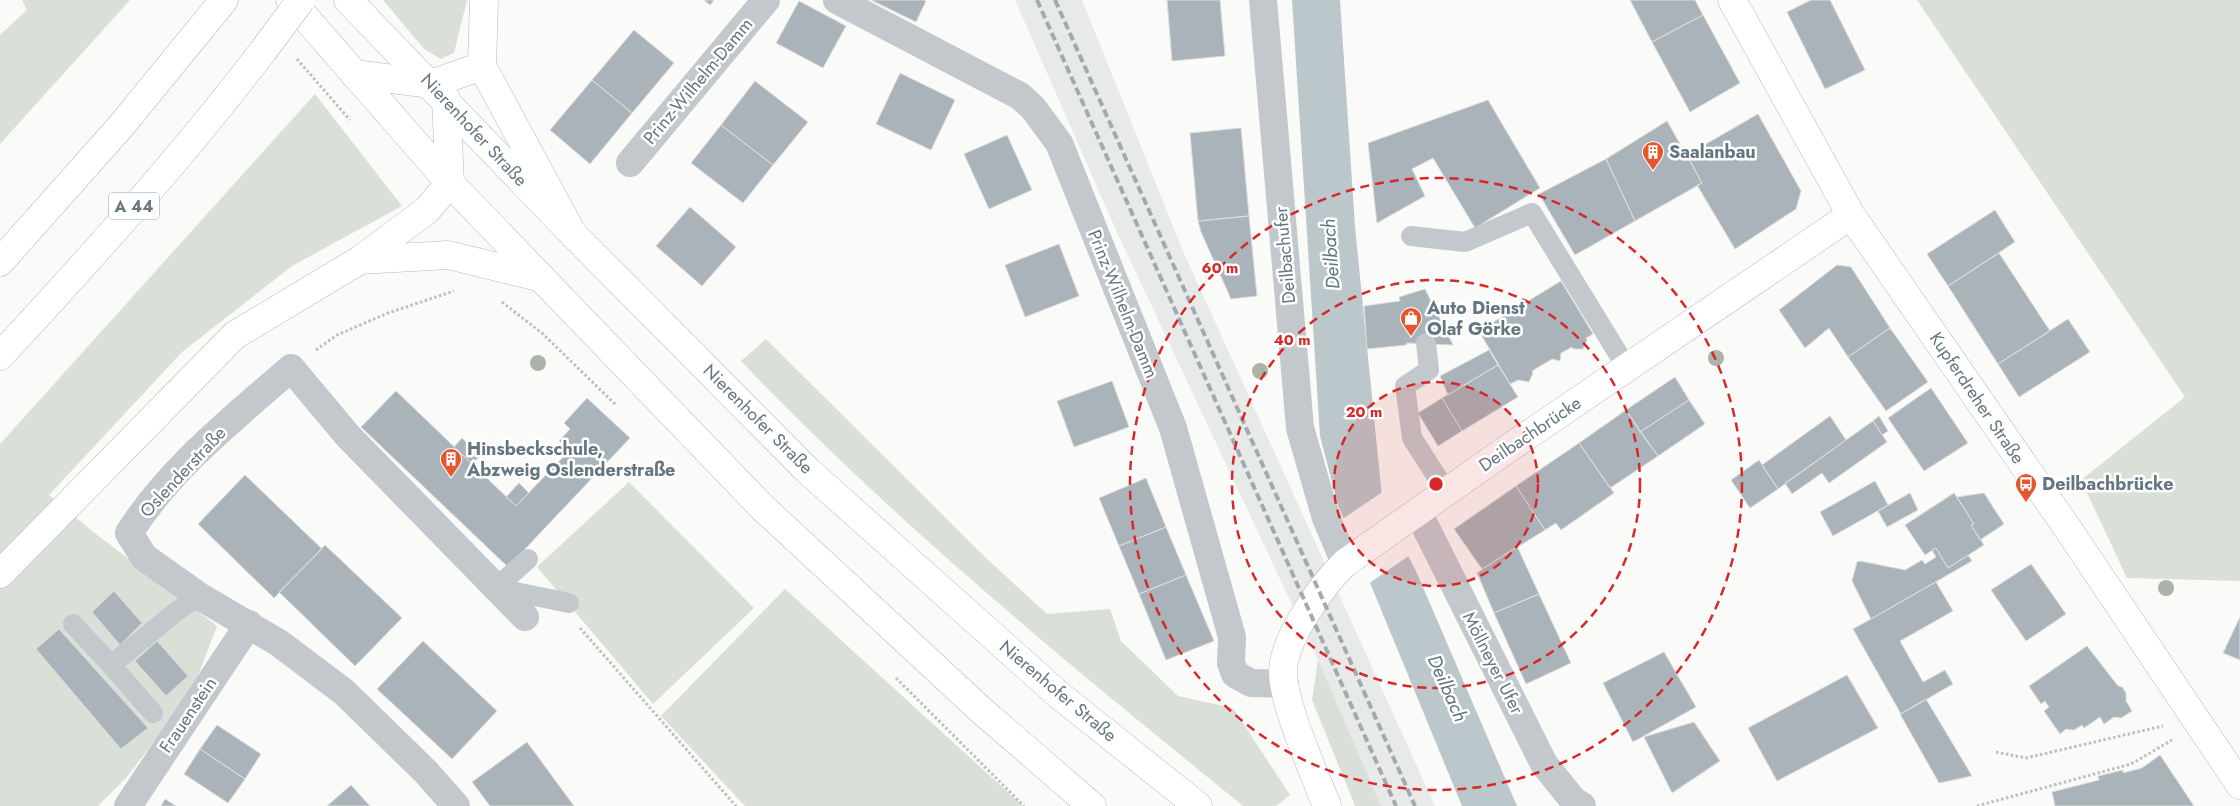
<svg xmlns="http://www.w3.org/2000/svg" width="2240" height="806" viewBox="0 0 2240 806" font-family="Jost,sans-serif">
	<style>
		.built { fill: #e8e9e9 }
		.green { fill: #dadfd7 }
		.water { fill: #bbc7cb }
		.pier { fill: #fafaf8 }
		.building { fill: #aab3b9; stroke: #dcdcda }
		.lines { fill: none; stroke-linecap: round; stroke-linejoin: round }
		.secondary-casing { stroke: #b3babf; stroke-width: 29 }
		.highway-casing { stroke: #b4b9bd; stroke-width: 29 }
		.path { stroke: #bbbfc2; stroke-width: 3; stroke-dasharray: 2.5 2.5; stroke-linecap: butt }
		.lane { stroke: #c3c8cc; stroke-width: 20 }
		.street { stroke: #c3c8cc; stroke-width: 28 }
		.secondary { stroke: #fff; stroke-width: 28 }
		.highway { stroke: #fff; stroke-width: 28 }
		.rail { stroke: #a2aab0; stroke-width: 4; stroke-dasharray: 8 4; stroke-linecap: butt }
		.highway-bridge-casing { stroke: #b4b9bd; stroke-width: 29; stroke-linecap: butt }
		.highway-bridge { stroke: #fff; stroke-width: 28 }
		.tree { fill: #aab4a7 }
		.ring { fill: none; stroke: #d62828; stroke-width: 2.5; stroke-dasharray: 9 6 }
		.labels { text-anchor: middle; stroke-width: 5; stroke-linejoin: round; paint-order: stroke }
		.shield { fill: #fff; stroke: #939fa8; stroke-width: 1 }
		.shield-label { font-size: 16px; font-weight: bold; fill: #657683 }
		.street-label { font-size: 18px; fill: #657683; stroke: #fff }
		.poi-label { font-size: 18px; font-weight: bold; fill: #657683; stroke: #fff; text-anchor: start }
		.water-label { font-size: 19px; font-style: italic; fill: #60757c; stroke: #fff }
		.centre { fill: #d62828; stroke: #fff; stroke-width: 2.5 }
		.ring-label { font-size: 15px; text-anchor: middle; font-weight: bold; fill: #d62828; stroke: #fff; stroke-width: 5; stroke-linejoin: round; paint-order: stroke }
	</style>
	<rect width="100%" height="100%" fill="#fafaf8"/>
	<path class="built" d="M1015,0H1082L1183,251L1435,806H1380L1318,660L1116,230Z"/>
	<path class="green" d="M22,0H130L0,144V35L27,10Z
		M383,0H467L454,53L441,59L424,49Z
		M1917,0H2240V581L2127,578L2081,480L2185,397Z
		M315,94L402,206L292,266L182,352L49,495L92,531L217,626L191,694L126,778L98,806H0V444Z
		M766,339L986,558L1047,614L1110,609L1121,641L1178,696L1233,708L1290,795L1276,806H1243C1070,665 895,523 741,361Z
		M629,482L754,608L653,704L537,567Z
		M785,589L1023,806H745L661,716Z
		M1318,660L1381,806H1355L1312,700Z"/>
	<path class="water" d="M1292,0H1340L1355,227L1383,507L1416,571L1517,806H1462L1338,505L1320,436Z"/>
	<path class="pier" d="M1384,491L1386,507L1410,555L1368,584L1341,520Z"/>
	<path class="building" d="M704,0H714L710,5Z
		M871,0H923L926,1L916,22Z
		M1167,0H1220L1225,56L1172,61Z
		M1630,0H1695L1703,15L1652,42Z
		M1811,0H1830L1865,70L1825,89L1787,12Z
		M799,1L846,26L823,68L776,43Z
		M1703,15L1740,83L1690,112L1652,42Z
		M634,30L674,63L632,113L592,80Z
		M900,73L955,100L931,150L876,124Z
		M592,80L632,113L590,164L550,130Z
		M755,81L808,122L773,165L721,125Z
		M1488,100L1540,188L1475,228L1433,158L1412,169L1425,196L1377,223L1368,143Z
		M1758,114L1801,191L1796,209L1735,249L1697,185L1702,183L1687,155Z
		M1667,121L1702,183L1635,221L1606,159Z
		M721,125L773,165L743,203L691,163Z
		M1241,128L1249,216L1198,221L1190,133Z
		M1007,135L1032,190L989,209L964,154Z
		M1606,159L1635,221L1575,255L1539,194Z
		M690,207L736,247L702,286L656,246Z
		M1995,210L2015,242L1948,286L1927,254Z
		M1249,216L1257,296L1231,299L1201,232L1198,221Z
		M1059,244L1079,296L1025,317L1005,265Z
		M1999,253L2050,331L1998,364L1948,286Z
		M1837,265L1851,267L1890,328L1848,357L1829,328L1805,348L1779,310Z
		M1561,281L1593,334L1586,338L1587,340L1583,349H1573L1572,347L1561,353L1560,361L1552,359L1532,371L1533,373L1529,382L1518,380L1510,384L1479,331Z
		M1425,289L1453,345L1407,343L1406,345L1367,349L1364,306L1400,301L1399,297Z
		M2068,319L2090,352L2019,397L1998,364Z
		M1890,328L1928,382L1886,411L1848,357Z
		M1489,350L1498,365L1448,395L1440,376Z
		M1498,365L1518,397L1462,431L1442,398Z
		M1675,377L1689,400L1640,432L1626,410Z
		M1112,381L1129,427L1074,447L1057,401Z
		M1931,388L1968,443L1924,471L1888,418Z
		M396,391L516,506L569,451L559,441L570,429L564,423L587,398L630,438L508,567L361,427Z
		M1442,398L1462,431L1438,446L1418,413Z
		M1689,400L1705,424L1658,456L1640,432Z
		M1626,410L1658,456L1610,488L1579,443Z
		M1830,416L1846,440L1778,489L1762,465Z
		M1879,416L1888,431L1882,435L1873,421Z
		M1873,421L1887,442L1829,483L1822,473L1792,494L1785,483Z
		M462,438L480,456L472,464L454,447Z
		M1579,443L1614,493L1561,530L1556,523L1545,530L1516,486Z
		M1759,460L1778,489L1750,508L1731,480Z
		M245,475L322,549L274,598L198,524Z
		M1146,478L1166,527L1119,546L1099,498Z
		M1875,481L1888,505L1833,536L1820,512Z
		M519,483L529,493L516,506L506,497Z
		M1516,486L1545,530L1482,569L1454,529Z
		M1910,493L1918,510L1887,527L1878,511Z
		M1954,493L1974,524L1971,525L1984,545L1948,568L1936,548L1925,555L1905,525Z
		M1984,493L2004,524L1980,540L1971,525L1974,524L1957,497Z
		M1166,527L1186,575L1139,594L1119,546Z
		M325,545L402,618L355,666L279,592Z
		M1517,546L1539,594L1494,613L1477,573Z
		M1936,548L1948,568L1968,555L1972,561L1871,619L1852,581L1857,562L1860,561L1905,570L1922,560L1925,564L1936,557L1932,550Z
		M2031,564L2066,614L2026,641L1991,590Z
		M1186,575L1214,641L1166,660L1139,594Z
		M1936,582L1953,611L1900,641L1923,682L1945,670L1953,684L1901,714L1853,629Z
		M114,591L142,623L120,645L92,612Z
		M1539,594L1571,663L1526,684L1494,613Z
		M2240,617V660L2223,653Z
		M59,629L148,728L121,749L36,649Z
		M157,641L188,676L166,696L135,661Z
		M423,641L497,711L452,759L377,689Z
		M2087,646L2118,686L2122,687L2126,693V701L2132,711L2121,718L2114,717L2104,724L2100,717L2084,728L2082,725L2074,730L2066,729L2060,734L2044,711L2049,707L2045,701L2041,704L2029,686Z
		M1664,652L1696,707L1633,742L1603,683Z
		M1847,675L1878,728L1777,781L1748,728Z
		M1926,699L1972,776L1939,783L1900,714Z
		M1694,722L1720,761L1672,793L1644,737Z
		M217,725L261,754L245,779L200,749Z
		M527,742L574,806H490L472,782Z
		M200,749L245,779L228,803L184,774Z
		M2160,755L2194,806H2055L2052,792L2099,780L2098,776L2123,770V773L2142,768Z
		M351,785L370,806H327Z
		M165,799L176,806H161Z"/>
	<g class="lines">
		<g class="secondary-casing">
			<path id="secondary" d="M290,0L450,183L762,507L982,711L1092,806
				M348,0L572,233L807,470L1059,695L1198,806
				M1732,0L1851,215L2068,529L2240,785
				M1327,806C1314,772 1283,705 1283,671C1284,638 1322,585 1345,563L1503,452L1851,215"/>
		</g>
		<g class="highway-casing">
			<path id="highway" d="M484,0L482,66L572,233
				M354,74L431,84L482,66
				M360,260L427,210L450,183L446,99
				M0,262L121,126L224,0
				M0,356C91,258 182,157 263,51
				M0,574L235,335L360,260L448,255L542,278"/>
		</g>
		<path class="path" d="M297,59L350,120
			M502,302L543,334L616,405
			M316,350L337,335L388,313L454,291
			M580,628L736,806
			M896,678L1024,806
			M1996,752L2026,758L2163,726
			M1977,806L2131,764L2172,740"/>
		<path class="lane" d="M1411,236L1465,242L1532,213L1627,368
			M1426,343L1429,370L1405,386L1412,438L1446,491
			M496,588L569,603
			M496,588L528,559
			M73,624L111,665
			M153,713L111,665L177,611L199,596"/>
		<path class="street" d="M837,0L1020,96L1033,108L1059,143L1173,428L1232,637L1231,663L1235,674L1251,683L1285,684
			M1263,0L1300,428L1326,518L1345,563
			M630,163L766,0
			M1418,512L1544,764L1573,800L1582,806
			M128,806L249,624
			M456,806L426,772L344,692L279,643L199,596L144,557L129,533C170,468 234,418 291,368L348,436L525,617"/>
		<use href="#secondary" class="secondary"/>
		<use href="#highway" class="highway"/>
		<path class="rail" d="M1037,0L1396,806
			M1055,0L1415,806"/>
		<g class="highway-bridge-casing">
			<path id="highway-bridge" d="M263,51L301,0"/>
		</g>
		<use href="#highway-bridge" class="highway-bridge"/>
	</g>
	<g class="tree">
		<circle cx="1716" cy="358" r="8"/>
		<circle cx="538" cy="363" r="8"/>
		<circle cx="1260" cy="371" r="8"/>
		<circle cx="2166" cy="588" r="8"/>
	</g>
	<circle cx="1436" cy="484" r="102" fill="#d62828" fill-opacity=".12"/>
	<g class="ring">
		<circle cx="1436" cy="484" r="102"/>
		<circle cx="1436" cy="484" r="204"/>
		<circle cx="1436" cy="484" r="306"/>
	</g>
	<defs>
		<g id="building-pin" transform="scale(1.125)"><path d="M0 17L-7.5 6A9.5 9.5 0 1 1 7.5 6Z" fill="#e4572e" stroke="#fff"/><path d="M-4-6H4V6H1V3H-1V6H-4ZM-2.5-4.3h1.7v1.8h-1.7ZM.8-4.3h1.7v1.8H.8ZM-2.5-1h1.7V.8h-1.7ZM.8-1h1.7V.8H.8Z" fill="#fff"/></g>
		<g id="shop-pin" transform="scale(1.125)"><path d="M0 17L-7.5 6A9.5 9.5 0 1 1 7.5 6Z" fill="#e4572e" stroke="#fff"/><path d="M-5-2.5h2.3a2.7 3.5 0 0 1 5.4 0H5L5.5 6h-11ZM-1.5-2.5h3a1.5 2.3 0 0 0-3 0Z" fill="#fff"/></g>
		<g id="bus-pin" transform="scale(1.125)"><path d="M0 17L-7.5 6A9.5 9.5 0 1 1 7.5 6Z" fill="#e4572e" stroke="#fff"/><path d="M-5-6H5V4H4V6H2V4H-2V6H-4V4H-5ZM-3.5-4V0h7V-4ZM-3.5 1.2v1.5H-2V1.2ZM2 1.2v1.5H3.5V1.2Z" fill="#fff"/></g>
	</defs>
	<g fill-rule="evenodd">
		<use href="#building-pin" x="1653" y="152"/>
		<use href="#shop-pin" x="1411" y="318"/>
		<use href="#building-pin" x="451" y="459"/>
		<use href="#bus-pin" x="2026" y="484"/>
	</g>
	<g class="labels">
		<rect class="shield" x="109" y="192.5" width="50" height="27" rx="4"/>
		<g class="shield-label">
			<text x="134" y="212">A 44</text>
		</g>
		<g class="street-label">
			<text transform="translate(698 81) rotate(-50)" y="6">Prinz-Wilhelm-Damm</text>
			<text transform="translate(474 130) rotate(47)" y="6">Nierenhofer Straße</text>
			<text transform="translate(1285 255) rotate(-95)" y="6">Deilbachufer</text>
			<text transform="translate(1123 304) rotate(68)" y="6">Prinz-Wilhelm-Damm</text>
			<text transform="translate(1977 398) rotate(56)" y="6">Kupferdreher Straße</text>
			<text transform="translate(758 419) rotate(45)" y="6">Nierenhofer Straße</text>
			<text transform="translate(1530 434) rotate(-34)" y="6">Deilbachbrücke</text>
			<text transform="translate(183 472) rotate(-47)" y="6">Oslenderstraße</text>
			<text transform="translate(1493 663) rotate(63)" y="6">Möllneyer Ufer</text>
			<text transform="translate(1058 691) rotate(40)" y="6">Nierenhofer Straße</text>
			<text transform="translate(188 715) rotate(-56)" y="6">Frauenstein</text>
		</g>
		<g class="poi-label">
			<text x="1669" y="158">Saalanbau</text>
			<text x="1427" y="314">Auto Dienst<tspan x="1427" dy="21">Olaf Görke</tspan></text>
			<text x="467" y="455">Hinsbeckschule,<tspan x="467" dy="21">Abzweig Oslenderstraße</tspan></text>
			<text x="2042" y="490">Deilbachbrücke</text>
		</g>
		<g class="water-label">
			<text transform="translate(1330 254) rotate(-94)" y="7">Deilbach</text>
			<text transform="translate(1448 688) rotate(66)" y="7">Deilbach</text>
		</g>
	</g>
	<circle cx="1436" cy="484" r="8" class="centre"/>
	<g class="ring-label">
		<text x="1220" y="273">60 m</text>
		<text x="1292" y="345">40 m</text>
		<text x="1364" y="417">20 m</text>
	</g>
</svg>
